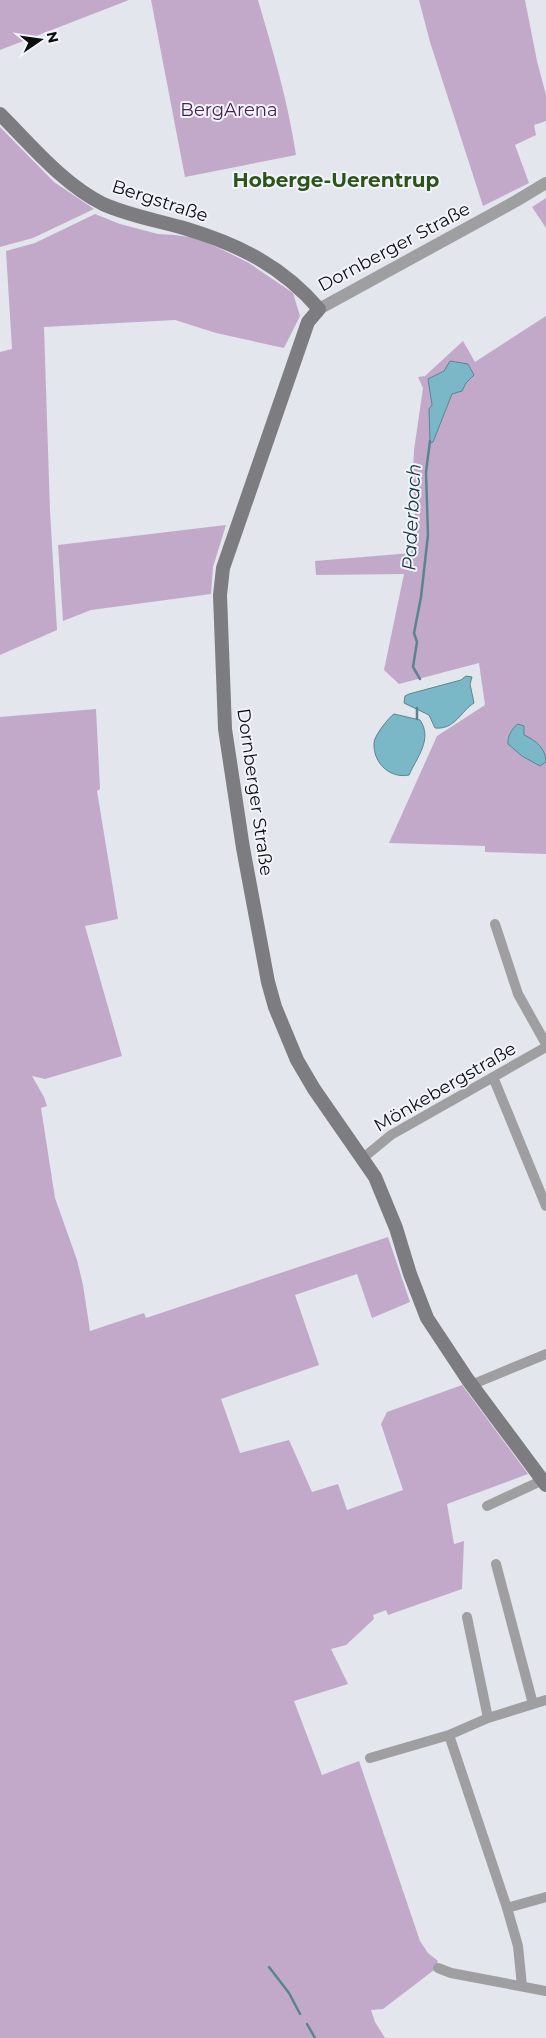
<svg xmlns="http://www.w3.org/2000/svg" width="546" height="2038" viewBox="0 0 546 2038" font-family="Montserrat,sans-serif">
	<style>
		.green { fill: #c3a9c9 }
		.water { fill: #7bb8c7; stroke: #5a8590 }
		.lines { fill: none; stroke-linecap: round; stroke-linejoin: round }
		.stream { stroke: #5a8590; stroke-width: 2.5 }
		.minor { stroke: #9f9fa2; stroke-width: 10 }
		.tertiary { stroke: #9f9fa2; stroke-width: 12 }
		.secondary { stroke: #7d7d81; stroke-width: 14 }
		.labels { text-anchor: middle; stroke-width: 4; stroke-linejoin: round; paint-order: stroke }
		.park-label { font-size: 18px; fill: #471f50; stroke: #f1f4fa }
		.street-label { font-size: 18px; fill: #0d0e10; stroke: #f1f4fa }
		.water-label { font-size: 19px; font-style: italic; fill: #17353c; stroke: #f1f4fa }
		.quarter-label { font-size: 20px; font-weight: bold; fill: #2d5418; stroke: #f1f4fa }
	</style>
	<rect width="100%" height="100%" fill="#e3e6ed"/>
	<path class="green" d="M0,0H129L0,50Z
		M151,0H258C273,51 288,102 296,155L185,177Z
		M419,0H525L537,61L546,95V121L534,125L536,135L515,145L529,183L483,206L430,42Z
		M0,127L54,182L94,209L33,238L0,247Z
		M546,198V228L532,207Z
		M95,214L120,224L158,234L175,235L196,238L223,250L249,263L293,293L300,316L284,348L216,333L175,320L44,327L50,511L57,630L0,655V352L12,349L6,251L35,243Z
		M546,316V854L485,852V846L389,843L437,736L485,705L479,663L399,684L384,670L404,574L316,575L315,561L411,553L415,528L413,471L414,450L423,388L418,377L425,376L463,341L475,362Z
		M226,525L213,567L211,594L91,610L63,621L58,545Z
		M96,709L100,789L97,791L118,919L85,926L122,1056L45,1079L32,1076L44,1097L47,1106L41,1108L55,1198L77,1260L83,1285L90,1331L144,1313L146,1318L388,1237L410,1302L372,1318L357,1274L295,1295L319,1365L221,1399L240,1453L289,1440L312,1492L338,1484L347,1510L403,1490L381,1424L387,1412L462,1385L528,1474L447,1504L454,1544L464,1541L462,1589L388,1615L386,1610L373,1615L374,1619L346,1645L331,1649L348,1684L294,1701L322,1775L359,1761L420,1941L428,1953L438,1961L434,1970L383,2009L371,2010L375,2022L385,2038H0V717Z"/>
	<path class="water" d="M450,361L468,364L474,375L466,383L462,391L452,394L433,442L430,443L429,409L432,405L428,379L444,371Z
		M466,676L472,677L470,684L474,703C461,711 455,730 435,728L429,715L404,703L405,696L409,694L461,680Z
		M394,714L420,720C433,739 417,757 409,775C390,779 373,763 374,743C374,736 389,717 394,714Z
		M518,724L524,726V735C536,740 546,749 546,762L540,766L522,756L508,744C507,737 512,728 518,724Z"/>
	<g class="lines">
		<path class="stream" d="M420,679L413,667L417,642L414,633L421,597L428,535L426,472L430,441
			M417,719V708
			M269,1967L289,1993L300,2014
			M307,2024L315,2038"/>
		<path class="minor" d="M495,924L518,994L546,1044
			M493,1077L546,1206
			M363,1158L391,1135L546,1047
			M471,1385L546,1354
			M487,1506L543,1480
			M496,1564L533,1704
			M467,1617L488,1718
			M449,1735L507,1908L518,1946L522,1986
			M370,1758L449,1735L488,1718L546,1700
			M507,1908L546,1897
			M438,1968L451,1973L546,1991"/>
		<path class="tertiary" d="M319,309L516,201L546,183"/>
		<path class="secondary" d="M0,114C31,145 63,184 103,204C130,216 160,221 187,229C240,245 283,267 319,309L308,322L223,568L220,595L225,729L243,848L268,982L275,1007L297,1060L314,1089L375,1177L396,1228L410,1274L427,1318L468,1380L546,1485"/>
	</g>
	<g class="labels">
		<g class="park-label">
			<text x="229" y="116">BergArena</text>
		</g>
		<g class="street-label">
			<text transform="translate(160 201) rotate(18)" y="6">Bergstraße</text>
			<text transform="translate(394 247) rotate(-28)" y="6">Dornberger Straße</text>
			<text transform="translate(255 792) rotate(82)" y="6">Dornberger Straße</text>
			<text transform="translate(445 1087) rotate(-30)" y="6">Mönkebergstraße</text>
		</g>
		<g class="water-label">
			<text transform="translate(411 517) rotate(-87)" y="7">Paderbach</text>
		</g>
		<g class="quarter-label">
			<text x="336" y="187">Hoberge-Uerentrup</text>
		</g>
	</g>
	<g transform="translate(40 40) rotate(77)" stroke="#f1f4fa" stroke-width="4" paint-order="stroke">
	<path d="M0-4L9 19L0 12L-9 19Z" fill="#0d0e10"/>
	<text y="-8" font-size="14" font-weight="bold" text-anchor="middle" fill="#0d0e10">N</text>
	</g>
</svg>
